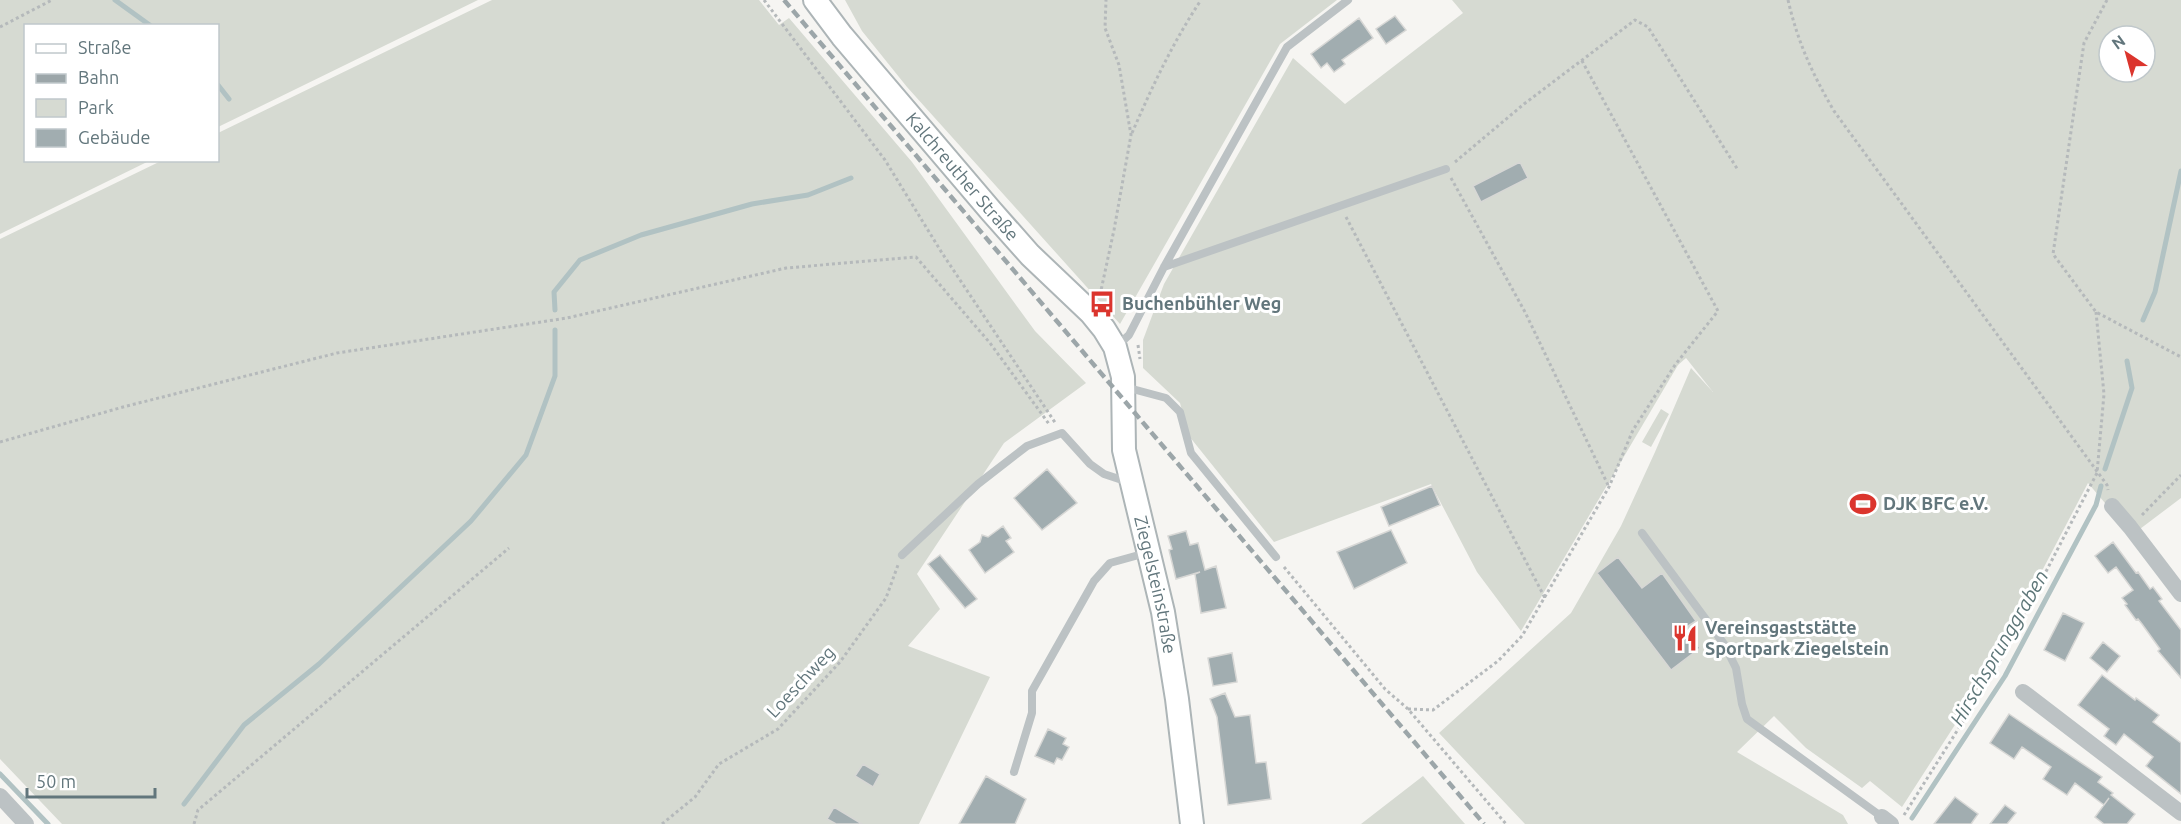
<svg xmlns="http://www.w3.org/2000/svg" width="2181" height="824" viewBox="0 0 2181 824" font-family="Ubuntu,sans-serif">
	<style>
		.green { fill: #d6dad2; fill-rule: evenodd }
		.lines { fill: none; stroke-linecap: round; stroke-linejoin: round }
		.stream { stroke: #b1c2c3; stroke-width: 5 }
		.building { fill: #a1adb0; stroke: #d7d7d5; stroke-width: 1.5 }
		.secondary-casing { stroke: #adb5b7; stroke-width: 26 }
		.path { stroke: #b5b9bb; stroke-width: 3; stroke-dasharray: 3 3; stroke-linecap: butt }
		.lane { stroke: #bcc2c4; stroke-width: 8 }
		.street { stroke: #bcc2c4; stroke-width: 16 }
		.secondary { stroke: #fff; stroke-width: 22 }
		.rail { stroke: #9ca6a9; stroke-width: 4.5; stroke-dasharray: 9 4.5; stroke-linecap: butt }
		.labels { text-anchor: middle; stroke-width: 6; stroke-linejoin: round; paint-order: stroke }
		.street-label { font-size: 18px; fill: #62767c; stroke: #fff }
		.poi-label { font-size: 18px; font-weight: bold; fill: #62767c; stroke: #fff; text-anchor: start }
		.water-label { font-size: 20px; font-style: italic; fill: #5d7678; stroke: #fff }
	</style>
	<rect width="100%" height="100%" fill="#f6f5f2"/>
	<path class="green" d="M0,0H478L218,127V26H26V160L149,161L0,234Z
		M492,0H759L779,25L789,18L912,162L1035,331L1086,383L1004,443L917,574L940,609L908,646L990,677L919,824H62L0,759V239L161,161L218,160V133Z
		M845,0H1337L1280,44L1120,324L907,87L862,31Z
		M1452,0H2181V498L2132,535L2088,483L1989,672L1902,807L1870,781L1862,788L1806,748L1774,716L1737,752L1843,815L1848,824H1525L1439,733L1571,613L1621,526L1655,452L1691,368L1713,392L1686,358L1678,365L1521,631L1477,572L1431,484L1274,542L1189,436L1180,403L1143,368V340L1164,284L1293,58L1345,104L1463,13ZM2109,36H2145V72H2109Z
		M1661,409L1669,414L1651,447L1642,442Z
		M1423,776L1465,824H1361Z"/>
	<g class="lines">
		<path class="stream" d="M115,0L151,26
			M218,85L229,99
			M555,310L554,292L580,260L641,235L752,204L808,195L851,178
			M2143,320L2155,292L2181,171
			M2105,469L2132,388L2127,361
			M0,774L48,824
			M184,804L244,725L319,664L471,521L526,455L555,376V330
			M1912,818L2005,676L2096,505L2101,486"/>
	</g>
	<path class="building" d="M1395,16L1406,30L1386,44L1376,29Z
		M1359,18L1373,38L1342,60L1345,64L1334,72L1327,63L1321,68L1311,54Z
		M1520,162L1528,178L1481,202L1473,186Z
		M1047,469L1077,503L1042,530L1014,498Z
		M1432,486L1440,505L1389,526L1381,507Z
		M1003,526L1011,538L1006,541L1014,552L985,573L969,550L980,542L982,535L988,537Z
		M1391,530L1407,563L1354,589L1337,552Z
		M1186,531L1190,545L1198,543L1205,570L1216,566L1226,608L1201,613L1195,574L1200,572L1176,579L1169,550L1172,549L1168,536Z
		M2113,542L2136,573L2138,572L2150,589L2153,587L2162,599L2159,601L2181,630V678L2158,651L2160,649L2142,624L2138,619L2136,620L2125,605L2127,604L2122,598L2133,590L2116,567L2108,573L2095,556Z
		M940,555L977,599L965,608L928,564Z
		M1618,557L1642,588L1662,573L1696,621L1685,628L1700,648L1671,670L1597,573Z
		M2063,613L2084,623L2065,661L2044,650Z
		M2103,642L2120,656L2107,672L2090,658Z
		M1232,653L1237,682L1213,686L1208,658Z
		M2102,675L2135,700L2136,698L2159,715L2153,722L2181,743V794L2146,766L2153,757L2124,734L2116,745L2104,736L2109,729L2078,705Z
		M1225,693L1235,717L1250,715L1256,763L1266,762L1271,799L1228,805L1217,717L1210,699Z
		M2009,714L2102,777L2098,782L2113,793L2111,795L2135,814L2127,824H2104L2095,817L2109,798L2104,805L2075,783L2067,795L2043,779L2051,767L2022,747L2014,759L1990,743Z
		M1048,729L1066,738L1063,744L1069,747L1062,760L1057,758L1054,764L1035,756Z
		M863,764L880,774L873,787L855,776Z
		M986,776L1026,799L1015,824H959Z
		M1955,797L1978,814L1971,824H1934Z
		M2005,805L2016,813L2007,824H1990Z
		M834,807L862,824H836L827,819Z"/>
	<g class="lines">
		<g class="secondary-casing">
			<g id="secondary">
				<path id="s1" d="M815,0L842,36L991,211L1030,255L1091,313L1104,329L1115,347L1123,377L1124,450L1163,612L1177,699L1192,824"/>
			</g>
		</g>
		<path class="path" d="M764,0L885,160L942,253L1056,424
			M1788,0C1798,43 1812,73 1834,111L2107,485L2108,490
			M2107,0L2084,43L2053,254L2096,312L2181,357
			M0,27L52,0
			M1132,133C1152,87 1173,42 1201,0
			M1455,162L1524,104L1635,20L1648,27L1738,170
			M1451,178L1525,312L1609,487
			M1346,217L1545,598
			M1100,295L1114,230L1131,135L1119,65L1105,28L1106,0
			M1138,345L1140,359
			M0,442L123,407L337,353L567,318L786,268L916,257L990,343L1049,424
			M2142,515L2181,475
			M1284,567L1385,689L1408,709L1506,824
			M1408,709L1433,710L1498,661L1522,636L1609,487L1633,430L1675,365L1718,311L1581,59
			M1904,815L1993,674L2097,473L2104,394L2096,312
			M194,824L198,810L509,548
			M662,824L695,797L719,764L778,729L840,662L886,598L898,565"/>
		<path class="lane" d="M1164,267L1446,169
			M1116,347L1129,335L1164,267L1287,47L1348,0
			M1125,387L1166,398L1180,412L1191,453L1276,557
			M1642,533L1724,644L1736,668L1742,704L1747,719L1882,817
			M902,555L978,484L1027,446L1062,433L1090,464L1104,474L1128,482
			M1014,772L1032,713V691L1094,581L1110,563L1146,553"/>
		<path class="street" d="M2112,506L2130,527L2181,594
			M2023,692L2181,813
			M0,796L26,824
			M1882,817L1891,824"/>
		<use href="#secondary" class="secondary"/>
		<path class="rail" d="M784,0L1484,824"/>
	</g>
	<defs>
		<g id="bus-bare" transform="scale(2.07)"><path d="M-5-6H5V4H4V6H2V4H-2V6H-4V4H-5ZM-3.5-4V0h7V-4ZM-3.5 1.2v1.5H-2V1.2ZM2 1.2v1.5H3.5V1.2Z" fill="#db352d" stroke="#fff" stroke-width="2.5" paint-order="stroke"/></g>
		<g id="stadium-bare" transform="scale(2.07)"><path d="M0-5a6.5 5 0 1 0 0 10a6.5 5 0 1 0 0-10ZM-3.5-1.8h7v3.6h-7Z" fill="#db352d" stroke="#fff" stroke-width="2.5" paint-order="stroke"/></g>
		<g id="restaurant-bare" transform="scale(2.07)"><path d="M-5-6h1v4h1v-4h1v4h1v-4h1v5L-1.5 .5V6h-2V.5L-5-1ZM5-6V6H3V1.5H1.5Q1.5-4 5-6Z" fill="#db352d" stroke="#fff" stroke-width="2.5" paint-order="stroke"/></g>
	</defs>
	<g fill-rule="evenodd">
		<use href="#bus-bare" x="1102" y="304"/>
		<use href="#stadium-bare" x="1863" y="504"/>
		<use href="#restaurant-bare" x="1685" y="638"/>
	</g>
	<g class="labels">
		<g class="street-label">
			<text dy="6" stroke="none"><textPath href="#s1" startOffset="230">Kalchreuther Straße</textPath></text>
			<text dy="6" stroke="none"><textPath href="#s1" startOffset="702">Ziegelsteinstraße</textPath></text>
			<text transform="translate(801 682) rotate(-47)" y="6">Loeschweg</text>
		</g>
		<g class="poi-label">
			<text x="1122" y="310">Buchenbühler Weg</text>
			<text x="1883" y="510">DJK BFC e.V.</text>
			<text x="1705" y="634">Vereinsgaststätte<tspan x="1705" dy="21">Sportpark Ziegelstein</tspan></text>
		</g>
		<g class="water-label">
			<text transform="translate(1999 648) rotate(-60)" y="7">Hirschsprunggraben</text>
		</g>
	</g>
	<rect x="24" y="24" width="195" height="138" fill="#ffffff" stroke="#c0c8cb" stroke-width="1.5"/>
	<rect x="36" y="44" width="30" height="9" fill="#ffffff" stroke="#c0c8cb" stroke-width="1.5"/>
	<text x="78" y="54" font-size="18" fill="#62767c">Straße</text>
	<rect x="36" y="74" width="30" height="9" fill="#9ca6a9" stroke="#c0c8cb" stroke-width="1.5"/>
	<text x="78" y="84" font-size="18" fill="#62767c">Bahn</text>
	<rect x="36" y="99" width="30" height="18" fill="#d6dad2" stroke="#c0c8cb" stroke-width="1.5"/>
	<text x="78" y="114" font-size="18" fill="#62767c">Park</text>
	<rect x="36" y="129" width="30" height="18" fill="#a1adb0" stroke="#c0c8cb" stroke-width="1.5"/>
	<text x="78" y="144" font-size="18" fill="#62767c">Gebäude</text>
	<g transform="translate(2127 54) rotate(324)"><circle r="28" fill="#ffffff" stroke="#c0c8cb" stroke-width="1.5"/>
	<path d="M0-4.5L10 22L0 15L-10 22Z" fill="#db352d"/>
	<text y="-9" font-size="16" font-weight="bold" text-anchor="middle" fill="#62767c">N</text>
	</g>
	<path d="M27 788v9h128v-9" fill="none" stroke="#62767c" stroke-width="3"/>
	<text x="36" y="788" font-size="18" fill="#62767c" stroke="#ffffff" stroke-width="4.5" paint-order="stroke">50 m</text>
</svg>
